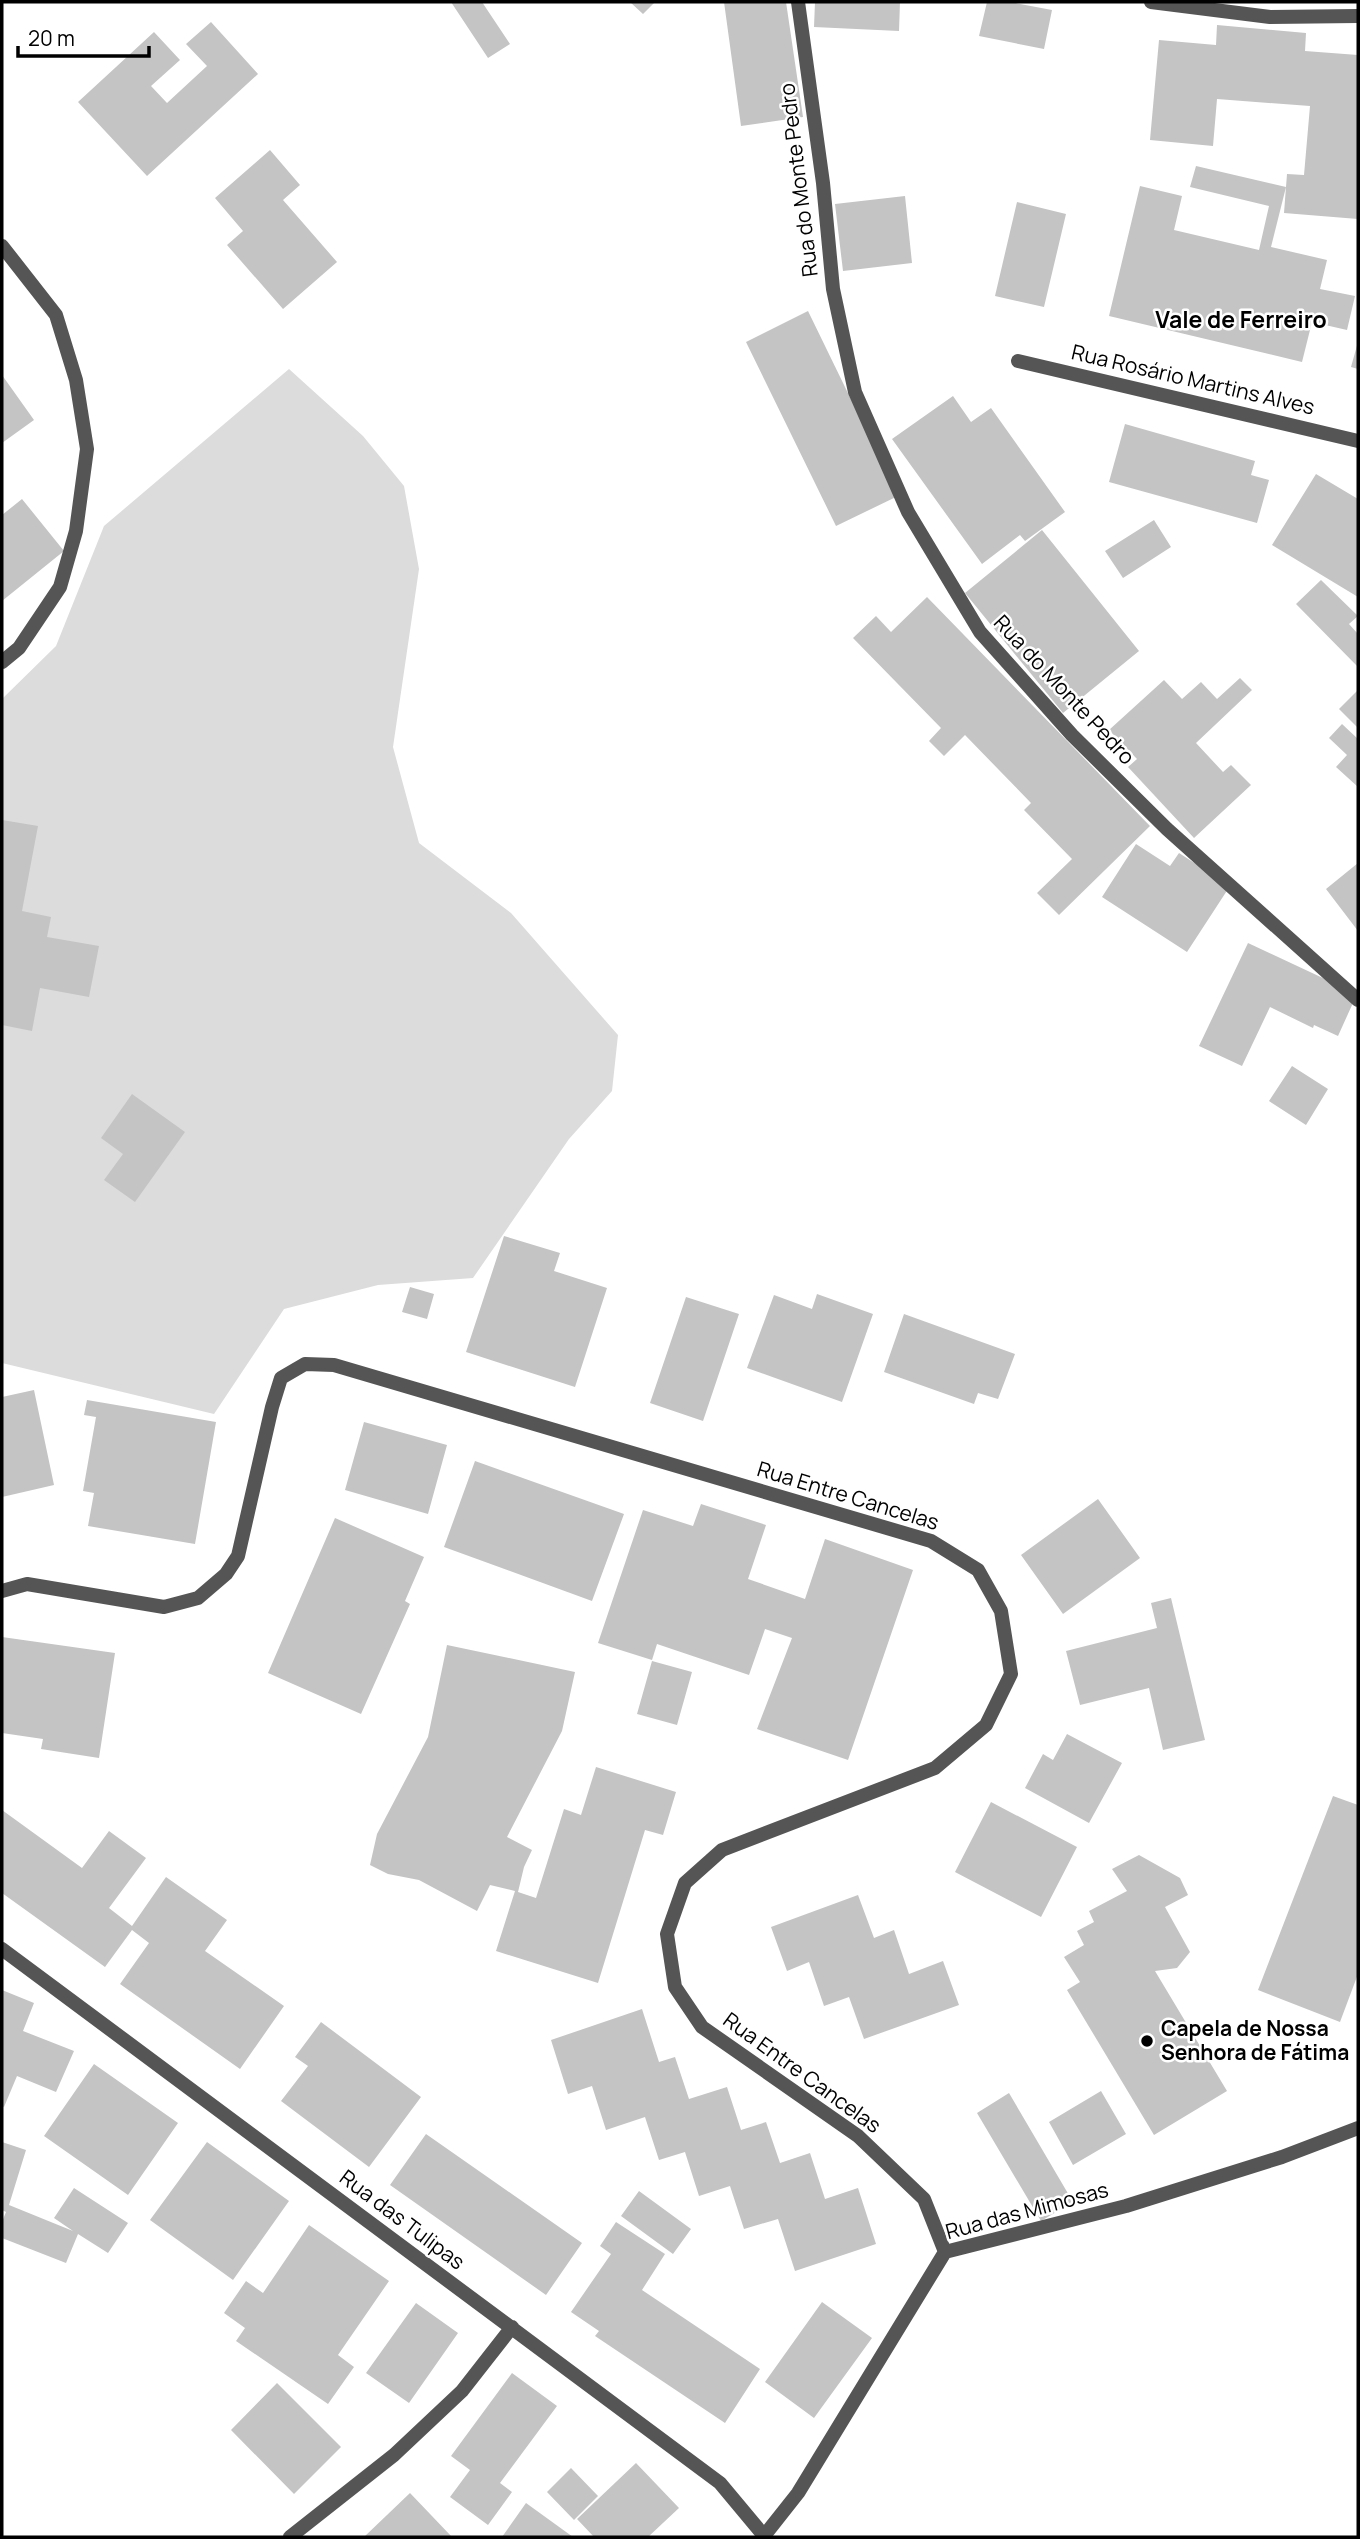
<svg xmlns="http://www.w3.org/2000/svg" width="1360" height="2539" viewBox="0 0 1360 2539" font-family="Manrope,sans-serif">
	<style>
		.green { fill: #dcdcdc }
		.building { fill: #c4c4c4 }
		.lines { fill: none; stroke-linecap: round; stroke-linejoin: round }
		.street { stroke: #555; stroke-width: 14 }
		.poi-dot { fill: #000; stroke: #fff; stroke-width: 2.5 }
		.labels { text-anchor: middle; stroke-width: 5; stroke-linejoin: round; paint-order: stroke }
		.street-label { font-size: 21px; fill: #000; stroke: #fff }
		.poi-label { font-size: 21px; font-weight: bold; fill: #000; stroke: #fff; text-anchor: start }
		.neighbourhood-label { font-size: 23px; font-weight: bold; fill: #000; stroke: #fff }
	</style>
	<rect width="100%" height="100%" fill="#fff"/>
	<path class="green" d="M289,369L363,436L404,486L419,569L393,747L419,843L511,913L618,1035L612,1091L569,1139L473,1278L378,1285L284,1309L214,1414L2,1363V699L56,646L104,526Z"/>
	<path class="building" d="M451,2H482L510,44L488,58Z
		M630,2H655L643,14Z
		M724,2H786L803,117L741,126Z
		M815,2H900L899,31L814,27Z
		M987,2H1010L1052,10L1044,49L979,36Z
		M211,22L258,74L147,176L78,102L154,32L180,60L151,86L167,103L207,66L186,44Z
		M1217,25L1306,33L1305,51L1358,55V219L1284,213L1287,174L1304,175L1310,106L1217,99L1213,146L1150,140L1159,40L1216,45Z
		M270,150L300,185L283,200L337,262L283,309L227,245L243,231L215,198Z
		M1196,166L1286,187L1271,247L1327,260L1320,289L1355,296L1347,330L1312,322L1302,362L1109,316L1140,186L1182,196L1174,230L1259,250L1269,206L1190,187Z
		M905,196L912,263L843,271L835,204Z
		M1017,202L1066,214L1044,307L995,296Z
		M808,311L898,496L836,526L746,342Z
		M1358,342V369L1351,367Z
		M2,375L34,420L2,443Z
		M953,396L971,422L991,408L1065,512L1025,541L1020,535L982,564L892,439Z
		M1125,424L1255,461L1251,475L1269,480L1257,523L1109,482Z
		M1316,474L1358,499V597L1272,545Z
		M22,499L64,551L2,601V515Z
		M1154,520L1171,547L1123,578L1105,551Z
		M1042,530L1139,651L1063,713L965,593Z
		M1321,580L1358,616L1349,624L1358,634V667L1296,604Z
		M927,597L1150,826L1059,915L1037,893L1072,859L1024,810L1031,803L965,735L944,756L929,741L941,728L853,638L876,616L891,632Z
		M1240,678L1252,690L1196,743L1223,772L1231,765L1251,785L1194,838L1128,767L1137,759L1109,730L1164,680L1182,699L1201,682L1217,699Z
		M1358,690V728L1339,709Z
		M1342,724L1358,739V787L1336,767L1347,755L1329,738Z
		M2,820L38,826L22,911L51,917L47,937L99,946L89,997L40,988L32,1031L2,1025Z
		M1136,844L1170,866L1179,853L1230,886L1187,952L1102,897Z
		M1358,863V931L1326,889Z
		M1248,943L1357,994L1338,1036L1314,1025L1313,1028L1270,1007L1242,1066L1199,1046Z
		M1292,1066L1328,1089L1306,1125L1269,1101Z
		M132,1094L185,1132L135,1202L104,1180L123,1154L101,1138Z
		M504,1236L560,1253L554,1271L607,1288L575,1387L466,1352Z
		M410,1287L434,1294L427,1319L402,1312Z
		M817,1294L873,1314L842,1402L747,1368L774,1295L812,1309Z
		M686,1297L739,1314L703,1421L650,1403Z
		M904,1314L1015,1354L998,1399L978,1393L974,1404L884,1372Z
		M34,1390L54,1485L2,1497V1397Z
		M87,1400L216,1422L195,1544L88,1526L94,1493L83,1491L96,1417L84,1415Z
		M364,1422L447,1445L428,1514L345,1490Z
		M475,1461L624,1514L592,1601L444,1547Z
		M1098,1499L1140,1558L1063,1614L1021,1555Z
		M701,1504L766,1525L748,1579L805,1599L825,1539L913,1570L848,1760L757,1729L792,1638L765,1629L749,1675L657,1644L652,1660L598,1643L643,1510L693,1526Z
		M335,1518L424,1557L405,1601L410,1604L361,1714L268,1673Z
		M1171,1598L1205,1740L1163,1750L1149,1688L1080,1705L1066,1651L1157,1628L1151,1603Z
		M2,1637L115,1653L99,1758L41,1749L43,1739L2,1733Z
		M447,1645L575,1672L562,1731L507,1837L532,1850L524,1867L518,1892L536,1898L564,1809L581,1815L596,1767L676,1792L663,1835L645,1830L598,1983L496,1951L515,1891L490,1885L477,1911L419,1880L388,1874L370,1865L377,1834L428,1737Z
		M652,1661L692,1672L677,1725L637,1714Z
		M1067,1734L1122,1763L1089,1823L1025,1788L1043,1754L1053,1760Z
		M1333,1796L1358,1805V1974L1340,2022L1258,1990Z
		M991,1802L1077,1847L1041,1917L955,1872Z
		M2,1810L82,1868L109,1831L146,1858L109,1908L132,1926L166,1877L227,1920L205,1951L284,2006L240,2069L120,1984L149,1943L132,1930L105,1967L2,1893Z
		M1139,1855L1180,1878L1188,1895L1165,1907L1190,1952L1177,1968L1155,1971L1227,2091L1154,2135L1067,1990L1080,1982L1064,1957L1084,1945L1077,1931L1094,1922L1089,1911L1127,1891L1112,1869Z
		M858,1895L874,1938L894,1930L909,1974L943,1961L959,2005L864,2039L849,1997L824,2006L809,1962L787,1971L771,1927Z
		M2,1990L34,2003L23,2031L74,2051L56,2092L17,2076L4,2107L2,2106Z
		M642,2009L659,2062L675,2057L689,2099L727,2087L741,2130L766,2122L780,2163L810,2153L825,2199L858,2188L876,2244L795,2271L778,2219L744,2229L730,2186L699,2196L685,2152L659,2160L645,2117L606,2130L592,2086L568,2094L551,2040Z
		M321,2022L421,2097L369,2167L281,2101L308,2066L295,2057Z
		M94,2064L178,2123L128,2195L44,2136Z
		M1101,2091L1126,2134L1073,2165L1049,2122Z
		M1009,2093L1073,2202L1041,2221L977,2113Z
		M426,2134L582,2243L546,2295L390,2185Z
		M2,2142L26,2150L9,2205L73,2231L54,2218L74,2188L128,2223L108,2253L78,2234L66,2263L2,2238V2222L6,2212L2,2210Z
		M207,2142L289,2201L233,2280L150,2220Z
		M639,2191L691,2229L673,2254L621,2216Z
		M616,2222L665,2254L642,2290L760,2369L725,2423L595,2336L599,2331L571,2312L611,2254L600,2246Z
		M309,2225L389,2281L338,2355L354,2367L328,2404L236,2341L245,2328L224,2313L246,2281L263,2293Z
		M822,2302L872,2338L814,2418L765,2382Z
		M416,2303L458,2333L409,2403L366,2373Z
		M512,2373L557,2406L500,2483L512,2492L488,2525L450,2497L470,2470L451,2456Z
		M277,2383L341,2447L294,2494L231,2430Z
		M636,2463L679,2508L648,2537H594L577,2519Z
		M571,2468L598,2496L574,2520L547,2492Z
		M410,2493L452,2537H364Z
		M526,2503L573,2537H502Z"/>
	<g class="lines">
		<path class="street" d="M798,2L823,183L833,289L855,392L908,512L980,632L1072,735L1167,829L1358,1000
			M1151,2L1270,17L1358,16
			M2,246L56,315L76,380L87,449L76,531L60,587L19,648L2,662
			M1018,361L1358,441
			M2,1591L27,1584L164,1607L198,1598L226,1574L238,1556L272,1407L281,1378L305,1364L334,1365L931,1541L978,1570L1001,1611L1011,1674L986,1725L935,1768L722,1850L685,1883L667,1934L675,1987L702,2027L858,2136L924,2199L945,2252
			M2,1949L720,2483L765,2537
			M764,2536L798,2493L945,2252L1126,2206L1282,2157L1358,2128
			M290,2537L394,2455L462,2391L512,2327"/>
	</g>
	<circle class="poi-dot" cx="1147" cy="2041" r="7"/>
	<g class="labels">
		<g class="street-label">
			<text transform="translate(799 180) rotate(-97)" y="7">Rua do Monte Pedro</text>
			<text transform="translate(1193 380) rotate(13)" y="7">Rua Rosário Martins Alves</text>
			<text transform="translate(1064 690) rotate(47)" y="7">Rua do Monte Pedro</text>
			<text transform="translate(848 1496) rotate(17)" y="7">Rua Entre Cancelas</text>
			<text transform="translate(802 2073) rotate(36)" y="7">Rua Entre Cancelas</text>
			<text transform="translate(1027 2211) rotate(-15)" y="7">Rua das Mimosas</text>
			<text transform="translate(402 2220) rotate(37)" y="7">Rua das Tulipas</text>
		</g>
		<g class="poi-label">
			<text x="1161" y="2036">Capela de Nossa<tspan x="1161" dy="24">Senhora de Fátima</tspan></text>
		</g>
		<g class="neighbourhood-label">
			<text x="1241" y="328">Vale de Ferreiro</text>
		</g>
	</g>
	<rect width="1360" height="2539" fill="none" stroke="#000000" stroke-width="7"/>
	<path d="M18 46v10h131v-10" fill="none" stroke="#000000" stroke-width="3.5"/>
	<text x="28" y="46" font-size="21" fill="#000000" stroke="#ffffff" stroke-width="5" paint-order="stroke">20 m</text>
</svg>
